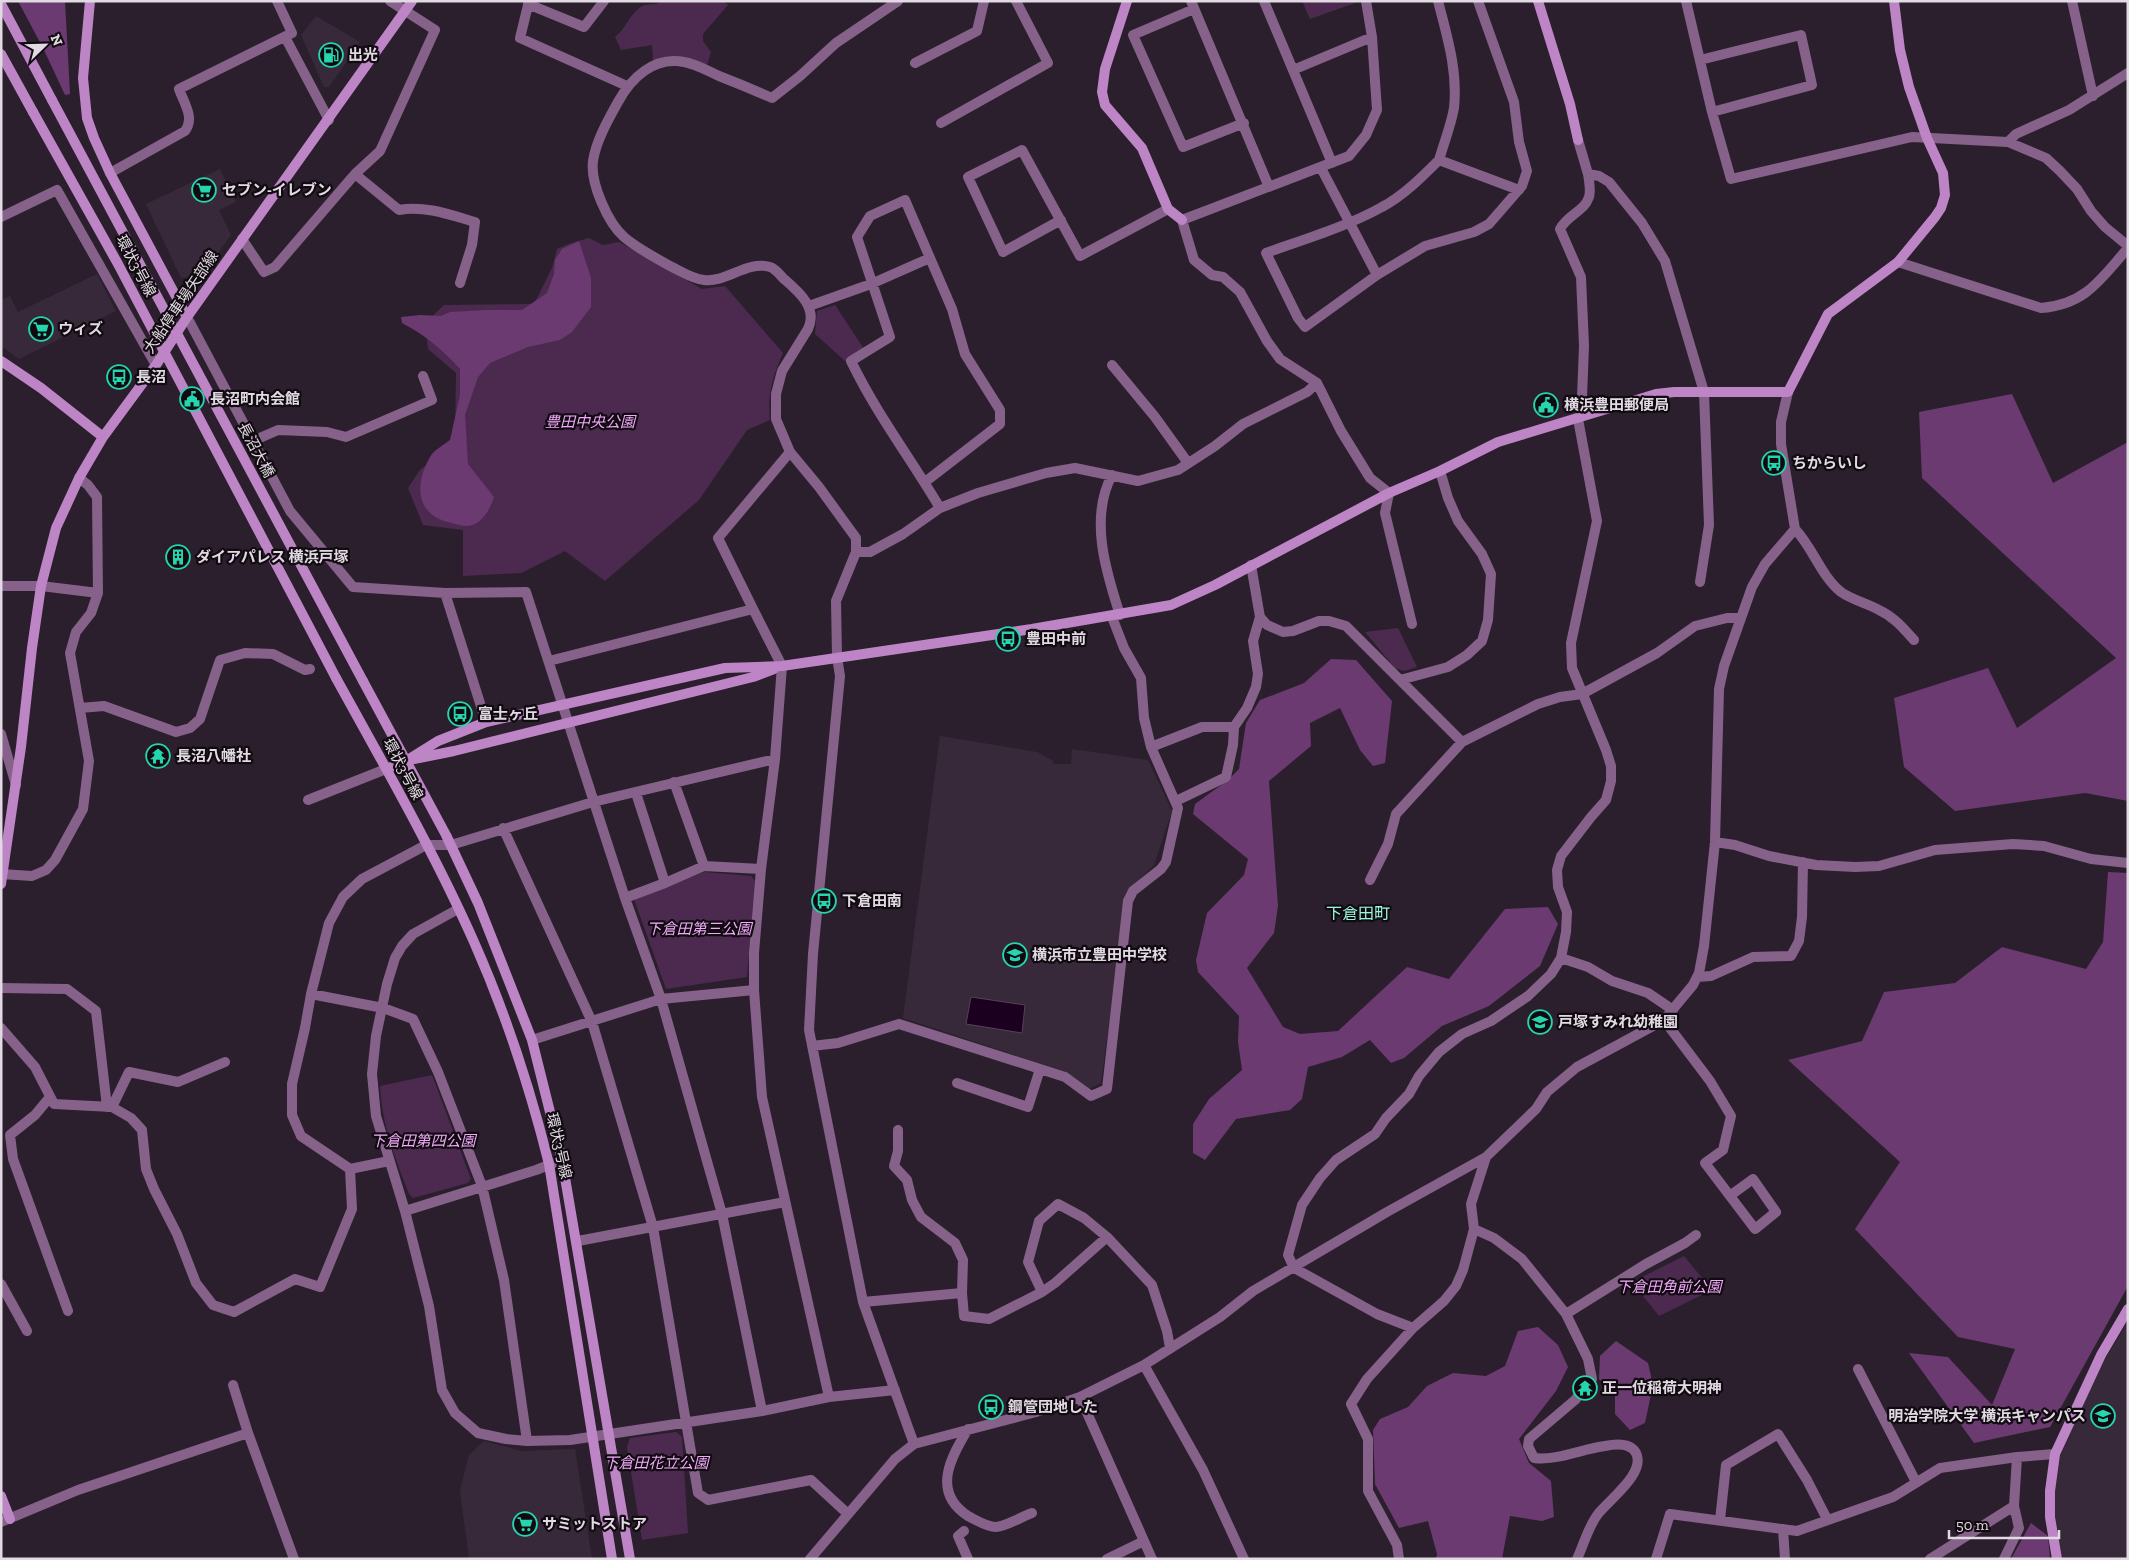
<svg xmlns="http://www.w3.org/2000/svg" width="2129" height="1560" viewBox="0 0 2129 1560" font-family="'Zilla Slab','Noto Sans JP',serif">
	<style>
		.built { fill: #38293a }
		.green { fill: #4c2a50 }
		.forest { fill: #6b3a71 }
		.water { fill: #1c0020; stroke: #57415a }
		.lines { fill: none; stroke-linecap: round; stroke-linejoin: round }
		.street { stroke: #86628a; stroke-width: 10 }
		.secondary { stroke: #be85c6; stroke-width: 10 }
		.secondary-bridge { stroke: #be85c6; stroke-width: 10 }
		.labels { text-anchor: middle; stroke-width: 4.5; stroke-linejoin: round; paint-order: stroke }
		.poi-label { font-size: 15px; font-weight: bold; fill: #e2dae3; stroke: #110b11; text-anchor: start }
		.street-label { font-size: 15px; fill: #e2dae3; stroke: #110b11 }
		.park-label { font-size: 15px; font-style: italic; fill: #f1a9fa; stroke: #110b11 }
		.neighbourhood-label { font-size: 16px; fill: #98f8db; stroke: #110b11 }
	</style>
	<rect width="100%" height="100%" fill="#2b1f2d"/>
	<path class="built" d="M316,16L360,42L329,87H324L301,35Z
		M220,169L236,202L219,210L231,235L200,277L181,278L146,204Z
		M97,274L116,311L19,359L1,346V300L10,296L18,312Z
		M940,736L1037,752L1052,760L1054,764H1071L1072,749L1148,760L1172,811L1154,865L1127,892L1101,1083L1089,1089L1066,1072L903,1018Z
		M2128,1321V1559H2060L2053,1497L2058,1461L2099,1370Z
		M484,1441L521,1451L575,1449L592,1559H469L460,1490L469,1455Z"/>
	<path class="green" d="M662,1H723L728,5L703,34V41L711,52L707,65L690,59L653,60L652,45L621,50L615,37C626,29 630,13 642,6C649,3 656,6 662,1Z
		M1302,1H1355V3L1310,19Z
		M589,238L603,245L619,242L702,289L725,286L783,353C773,375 767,395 770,420L747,430L699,500L605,581L565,551L521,573L463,576V530L423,525L408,488L420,470L455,442L456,373L428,349L425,323L444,305L534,304L552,268L557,249L571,243Z
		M835,305L864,349L845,361L815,334L817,311Z
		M1398,628L1417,667L1404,671L1395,668L1365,632Z
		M704,872L751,876L755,881L747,977L666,989L634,899Z
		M432,1075L471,1179L468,1183L413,1198L409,1194C395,1158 382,1125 380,1086Z
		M1684,1256L1712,1290L1659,1316L1632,1282Z
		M676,1432L682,1437L688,1533L642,1540L627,1447L630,1438Z"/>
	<path class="forest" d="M18,1H65L70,94L65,95L43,48Z
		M579,241L591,278V307L572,332L560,340L528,347L490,363L478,377L465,415L468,464L494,497C491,508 481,526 467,526C462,526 456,524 452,523C414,516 414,482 432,454C436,449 445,444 450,440L460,395V369C443,350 425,335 402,323L401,317L420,315L441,316L450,312L487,310H522L547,293L554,274L555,260L562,249Z
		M2012,394L2053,483L2128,442V801L2085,793L1955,811L1904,767L1894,698L1988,668L2017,728L2116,658L1922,478L1919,412Z
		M1331,659L1356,660L1392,701L1385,763L1373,766L1360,750L1340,708L1310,723L1311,746L1269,781L1278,906L1274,933L1247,968L1283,1027L1300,1034L1338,1031L1407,967L1449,979L1505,909L1548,907L1558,924L1540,966L1489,1006L1442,1026L1404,1058L1391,1063L1370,1040L1342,1057L1308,1067L1302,1099L1290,1110L1236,1119L1205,1160L1193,1153V1124L1209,1099L1242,1070L1238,1042L1239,1016L1198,972L1196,960L1207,913L1244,875L1248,859L1193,814L1195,804L1228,780L1239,769L1246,723L1260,700L1304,683Z
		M2108,872L2128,873V1286L2050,1427L1974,1443L1909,1353L1948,1357L1992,1405L2015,1349L1958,1337L1855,1229L1900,1162L1788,1060L1862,1041L1884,992L1955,983L2002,947L2086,969L2103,942Z
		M1538,1327L1558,1345L1568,1367L1556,1391L1519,1439L1529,1463L1551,1481L1554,1517L1542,1521L1510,1516L1502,1559H1436L1437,1554L1428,1521L1399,1528L1375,1484L1373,1430L1380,1419L1408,1407L1427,1386L1453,1373L1486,1376L1505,1366L1518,1331Z
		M1616,1341L1648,1363L1653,1385L1645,1423L1630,1430L1615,1414V1395L1599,1379L1600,1356Z
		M2031,1523L2048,1536L2050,1559H2011Z"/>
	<path class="water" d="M971,997L1025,1005L1022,1033L966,1024Z"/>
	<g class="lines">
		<path class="street" d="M529,1L520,38L627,86
			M898,1L836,43L800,76L772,98C754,90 737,83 719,76C708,71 696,64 684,62C654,56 631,78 618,102C608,120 596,141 593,161C590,183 608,223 624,237C638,249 656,258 672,267C682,272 693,279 704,280C726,283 747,260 770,267C776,269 780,275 784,279C799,292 818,308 808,329L782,371L776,394V419L790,452L819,487L856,538V552L836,601L837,657L840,676L813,954L809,1030L863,1302L914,1444
			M1191,1L1269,187
			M1264,1L1332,163
			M1366,1L1372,37L1377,110L1366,135L1349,156L1182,220L1194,260L1212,275L1223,277L1240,292L1267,341L1280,359L1317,383L1341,431L1370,478L1389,493L1385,513L1412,624
			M1438,1C1447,36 1458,71 1454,108C1451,125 1444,143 1439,160
			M1686,1L1712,112L1731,179L1912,137L2008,142L2046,158L2060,171L2077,189L2091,211L2105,227L2128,246
			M2072,1L2093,96
			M528,4L584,27L604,1
			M1194,9L1133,35L1183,147L1244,123
			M285,37L329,120
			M1700,60L1801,35L1812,85L1712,112
			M915,63L977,31L984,1
			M1293,70L1372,37
			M941,123L1048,63L1016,1
			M1578,140L1588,174L1599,176L1609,182L1642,223L1665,261L1704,392L1709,525L1700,582
			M2008,142L2016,134L2069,110L2128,73
			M1321,168L1377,275L1425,246L1474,232L1489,224L1522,186L1527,171L1519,142L1514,102L1478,1
			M110,173L185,131C195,118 184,103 179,89L292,33L277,1
			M355,174L399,210C424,205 451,215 475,222L472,245L460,283
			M1,217L57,190L156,365
			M1061,220L1003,252L968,177L1022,150L1080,256L1168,209
			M242,239L264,272L275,267L355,174L380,151L435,30L390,1
			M1898,262L2041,308C2085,305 2101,279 2128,248
			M1377,275L1305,327L1298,318L1266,253C1305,239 1346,227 1382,207C1403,196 1422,177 1439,160L1519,190
			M809,306L871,284L930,258
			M187,317L290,511L353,587L445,593L526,592L625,898L661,999L722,1214L762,1411
			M1112,365L1155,417L1188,463
			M1582,397L1584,346L1581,277L1560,229C1568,214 1584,212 1589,197C1591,191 1589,180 1588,174
			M253,441L278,430L327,432L346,437L432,400L423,376
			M1112,475C1089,518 1106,572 1120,615
			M925,482L1000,424V410L965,354L952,309L905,200L870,216L857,237L890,337L851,361C876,413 911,459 940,508
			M1795,529C1813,548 1821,576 1841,592C1852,600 1867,603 1879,610C1894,617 1903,628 1914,640
			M856,552H870L903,534L940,508L978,493L1046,473L1075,468L1138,481L1178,470L1215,446L1243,424L1307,392L1317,383
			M1251,565L1260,617L1267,625L1283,632L1293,631L1319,621H1329L1346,626L1462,742L1538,704L1560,697L1582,694L1657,653L1695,626L1727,618H1741
			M1,586H41L98,593
			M445,593L486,722
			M753,609L718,538L790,452
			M549,661L753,609L782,666L775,759L761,869L754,953V990L762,1097L829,1397
			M1400,680L1448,667L1467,655L1482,641L1488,620L1491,574L1482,554L1458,521L1448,498L1440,471
			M80,708L104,706L176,732L190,728L200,719L220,660L245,653L273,654L305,670L310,669
			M1,734L16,785
			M1151,747L1202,727H1234
			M674,782L704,866
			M636,793L665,883
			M308,800L386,769
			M1176,801L1226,777L1233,745L1234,727L1247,708L1256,687L1258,674L1253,641L1260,617
			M503,828L592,1022L653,1227L698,1493L708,1500L811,1480L848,1514
			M1715,842L1735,845L1769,856L1816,865L1855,867L1879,866L1935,850L2013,844L2044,846L2091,859L2128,863
			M1,874L32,876L46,870L55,860L83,809L89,761L70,653L76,632L91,613L98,593L97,497L88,485L79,478
			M1370,880L1388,844L1396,814L1462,742
			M625,898L665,883L704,866L761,869
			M458,909L413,934L402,946L395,958L387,984L376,1036L372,1074L376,1116L405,1211L429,1306L442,1390L455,1413L478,1433L506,1439L527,1441L570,1440L762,1411L829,1397L895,1390
			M1561,958L1588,967L1612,981L1648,993L1673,1010
			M1697,977L1711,976L1753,957L1791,956L1799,941L1802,917L1803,862
			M1,988L67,989L96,1011L107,1107
			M311,994L383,1008L413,1019L438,1072L482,1186L504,1280L527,1441
			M1664,1020L1710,1081L1731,1116L1723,1150L1705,1163L1755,1229L1776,1212L1753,1179L1731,1195
			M1,1028L35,1067L54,1104L112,1107L131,1118L142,1130L146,1169L154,1189L177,1234L196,1283L213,1305L234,1312L295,1279L320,1287L352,1209L350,1169
			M532,1040L661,999L754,990
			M812,1046L838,1043L899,1024L1065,1077L1091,1096L1107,1089L1128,901L1133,891L1161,869L1166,862L1178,808L1151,747L1144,718L1141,678L1124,648L1112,617
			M957,1083L1028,1107L1040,1069
			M50,1097L35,1115L10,1135L13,1159L68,1311
			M112,1107L129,1072L178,1082L225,1062
			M898,1130V1151L894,1166L907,1180L912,1200L921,1217L955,1243L963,1260L962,1293L964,1316L989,1319L1042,1292L1055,1283L1107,1237L1152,1285L1167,1331L1170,1348
			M389,1161L350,1169L301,1136L292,1115V1084L305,1028L311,994L329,923L343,897L362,879L426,845H451L593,802L775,759
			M405,1211L536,1170L562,1160
			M1474,1229L1494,1238L1522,1259L1566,1314L1588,1359L1592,1379L1575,1400L1529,1439L1528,1446L1534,1458C1556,1461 1582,1449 1605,1446C1615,1444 1630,1442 1636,1453C1646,1473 1610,1499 1598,1514C1588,1527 1584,1544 1577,1559
			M578,1241L785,1202
			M1,1284L27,1331
			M1042,1292L1028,1262L1039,1221L1058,1204L1084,1218L1107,1237
			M863,1302L962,1293
			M1566,1314L1646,1264L1685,1243L1696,1235
			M1413,1328L1377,1314L1294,1268L1288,1255L1302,1205L1320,1178L1336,1160L1375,1134L1386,1118L1409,1094L1419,1076L1439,1052L1462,1034L1491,1021L1528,996L1551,974L1561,958L1566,932L1567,912L1558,887L1557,870L1561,856L1591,817L1606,800L1611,781V766L1606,750L1572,668L1571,643L1597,521L1578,419
			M1144,1365L1203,1470L1244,1559
			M1858,1369L1916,1482
			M233,1385L248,1433
			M1080,1397L1152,1559
			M968,1429C951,1457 931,1492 968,1516C976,1520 987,1527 996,1527C1005,1527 1023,1516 1032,1513
			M1720,1520L1726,1465L1778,1434L1807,1480L1827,1519
			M1,1522L78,1490L248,1433L294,1559
			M1783,1529L1785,1559
			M964,1531L958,1536L968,1559
			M810,1559L895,1459L914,1444L1036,1412L1080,1397L1144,1365L1220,1317L1253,1291L1387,1212L1486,1157L1536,1109L1547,1092L1577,1067L1664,1020L1693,985L1699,973L1704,946L1715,842L1719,689L1724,666L1752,587L1765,564L1795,529L1781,444V422L1788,392
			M1107,1559L1144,1541
			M1399,1559L1397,1545L1368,1491V1439L1351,1404L1367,1379L1413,1328L1444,1301L1456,1286L1463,1270L1474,1229L1471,1204L1486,1157
			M1656,1559L1670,1514L1797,1531L1893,1497L1940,1468L2017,1457L2055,1454
			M1930,1559L2014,1506
			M2004,1559L2019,1528L2014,1506L2017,1457"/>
		<path class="secondary" d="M90,1L83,78L87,118L94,138L110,173L187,317
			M1127,1L1105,69L1102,92L1105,105L1142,148L1168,209L1182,220
			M1538,1L1570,104L1578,140
			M1,4L52,100
			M1,54L33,112
			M1,361L41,388L103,437
			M336,678C384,765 434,852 474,942C506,1014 530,1088 549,1164L612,1559
			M363,681L446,835L478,903L532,1040L562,1160L630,1559
			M414,759L454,751L753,677L774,669
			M386,769L406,761L438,741L486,722L725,668L782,666L1032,629L1171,605L1215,585L1389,493L1440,471L1498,442L1656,394L1674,392H1788L1828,314L1898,262L1935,217L1941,208L1945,195L1943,173L1927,138L1909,87L1900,50L1894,1
			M1,884L21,747L32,648L41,586L56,528L79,478L103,437L156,365L187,317L412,1
			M1,1496L10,1519
			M2057,1559L2050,1517V1491L2055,1454L2101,1355L2128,1309"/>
		<path class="secondary-bridge" d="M52,100L363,681
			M33,112L118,264L336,678"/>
	</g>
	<defs>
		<g id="fuel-ring" transform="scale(1.25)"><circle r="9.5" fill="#110b11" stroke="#25d5ae" stroke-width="1.5"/><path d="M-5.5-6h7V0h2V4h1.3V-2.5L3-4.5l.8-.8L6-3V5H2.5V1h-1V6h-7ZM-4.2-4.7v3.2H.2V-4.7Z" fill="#25d5ae"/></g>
		<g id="supermarket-ring" transform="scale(1.25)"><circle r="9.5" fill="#110b11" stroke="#25d5ae" stroke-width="1.5"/><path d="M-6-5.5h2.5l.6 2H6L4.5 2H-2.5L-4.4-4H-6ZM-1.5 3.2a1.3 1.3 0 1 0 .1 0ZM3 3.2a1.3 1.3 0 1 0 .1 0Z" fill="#25d5ae"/></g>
		<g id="bus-ring" transform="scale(1.25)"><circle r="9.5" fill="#110b11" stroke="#25d5ae" stroke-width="1.5"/><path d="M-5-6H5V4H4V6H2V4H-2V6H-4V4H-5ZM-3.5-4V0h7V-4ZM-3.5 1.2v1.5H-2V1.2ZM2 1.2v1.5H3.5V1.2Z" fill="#25d5ae"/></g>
		<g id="civic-ring" transform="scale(1.25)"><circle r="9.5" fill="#110b11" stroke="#25d5ae" stroke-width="1.5"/><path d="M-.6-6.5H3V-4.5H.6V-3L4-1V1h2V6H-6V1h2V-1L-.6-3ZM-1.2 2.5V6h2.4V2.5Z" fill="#25d5ae"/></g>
		<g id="building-ring" transform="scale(1.25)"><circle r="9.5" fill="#110b11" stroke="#25d5ae" stroke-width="1.5"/><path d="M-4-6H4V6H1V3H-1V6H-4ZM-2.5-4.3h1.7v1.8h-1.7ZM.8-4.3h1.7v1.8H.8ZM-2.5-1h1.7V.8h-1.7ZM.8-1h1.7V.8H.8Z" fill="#25d5ae"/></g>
		<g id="temple-ring" transform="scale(1.25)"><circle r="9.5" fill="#110b11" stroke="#25d5ae" stroke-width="1.5"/><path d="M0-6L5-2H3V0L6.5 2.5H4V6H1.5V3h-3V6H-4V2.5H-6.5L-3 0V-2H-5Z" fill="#25d5ae"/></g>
		<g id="school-ring" transform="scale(1.25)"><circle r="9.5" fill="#110b11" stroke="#25d5ae" stroke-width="1.5"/><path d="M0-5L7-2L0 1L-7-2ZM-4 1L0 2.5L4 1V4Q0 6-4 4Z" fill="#25d5ae"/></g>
		<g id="university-ring" transform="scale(1.25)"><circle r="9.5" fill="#110b11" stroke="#25d5ae" stroke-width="1.5"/><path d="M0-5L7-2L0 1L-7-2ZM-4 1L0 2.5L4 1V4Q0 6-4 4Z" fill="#25d5ae"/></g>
	</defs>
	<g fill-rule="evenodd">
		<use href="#fuel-ring" x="331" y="55"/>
		<use href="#supermarket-ring" x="204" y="190"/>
		<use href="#supermarket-ring" x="41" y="329"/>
		<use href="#bus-ring" x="119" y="377"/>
		<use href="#civic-ring" x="192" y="399"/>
		<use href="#civic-ring" x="1546" y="405"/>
		<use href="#bus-ring" x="1774" y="463"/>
		<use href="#building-ring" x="178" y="557"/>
		<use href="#bus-ring" x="1008" y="639"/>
		<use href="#bus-ring" x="460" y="714"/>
		<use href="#temple-ring" x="158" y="756"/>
		<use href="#bus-ring" x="824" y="901"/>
		<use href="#school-ring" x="1015" y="955"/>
		<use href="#school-ring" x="1540" y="1022"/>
		<use href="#temple-ring" x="1585" y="1388"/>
		<use href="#bus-ring" x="991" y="1407"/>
		<use href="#university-ring" x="2103" y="1416"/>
		<use href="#supermarket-ring" x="525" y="1524"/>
	</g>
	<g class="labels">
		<g class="poi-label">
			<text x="348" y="60">出光</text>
			<text x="222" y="195">セブン-イレブン</text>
			<text x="58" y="334">ウィズ</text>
			<text x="136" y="382">長沼</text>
			<text x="210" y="404">長沼町内会館</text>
			<text x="1564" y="410">横浜豊田郵便局</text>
			<text x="1792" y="468">ちからいし</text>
			<text x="196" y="562">ダイアパレス 横浜戸塚</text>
			<text x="1026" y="644">豊田中前</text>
			<text x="478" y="719">富士ヶ丘</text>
			<text x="176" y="761">長沼八幡社</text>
			<text x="842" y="906">下倉田南</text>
			<text x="1032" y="960">横浜市立豊田中学校</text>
			<text x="1558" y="1027">戸塚すみれ幼稚園</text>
			<text x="1602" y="1393">正一位稲荷大明神</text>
			<text x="1008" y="1412">鋼管団地した</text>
			<text x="2086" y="1421" text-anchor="end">明治学院大学 横浜キャンパス</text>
			<text x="542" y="1529">サミットストア</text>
		</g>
		<g class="street-label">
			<text transform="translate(136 266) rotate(62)" y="5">環状3号線</text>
			<text transform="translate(181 302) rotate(-56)" y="5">大船停車場矢部線</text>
			<text transform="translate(256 450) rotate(62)" y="5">長沼大橋</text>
			<text transform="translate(403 769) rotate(62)" y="5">環状3号線</text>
			<text transform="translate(559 1146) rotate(77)" y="5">環状3号線</text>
		</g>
		<g class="park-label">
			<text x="590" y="427">豊田中央公園</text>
			<text x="699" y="934">下倉田第三公園</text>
			<text x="423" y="1146">下倉田第四公園</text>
			<text x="1669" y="1292">下倉田角前公園</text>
			<text x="656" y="1468">下倉田花立公園</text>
		</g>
		<g class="neighbourhood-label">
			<text x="1358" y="919">下倉田町</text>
		</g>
	</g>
	<rect width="2129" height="1560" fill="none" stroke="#e2dae3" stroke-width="5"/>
	<g transform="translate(45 45) rotate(67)" stroke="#110b11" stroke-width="4" paint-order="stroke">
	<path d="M0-4L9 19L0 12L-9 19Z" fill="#e2dae3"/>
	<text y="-8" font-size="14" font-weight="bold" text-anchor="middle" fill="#e2dae3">N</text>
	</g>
	<path d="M1949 1530v8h110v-8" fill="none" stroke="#e2dae3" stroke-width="2.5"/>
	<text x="1956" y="1530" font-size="15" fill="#e2dae3" stroke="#110b11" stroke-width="4" paint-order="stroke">50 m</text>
</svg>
